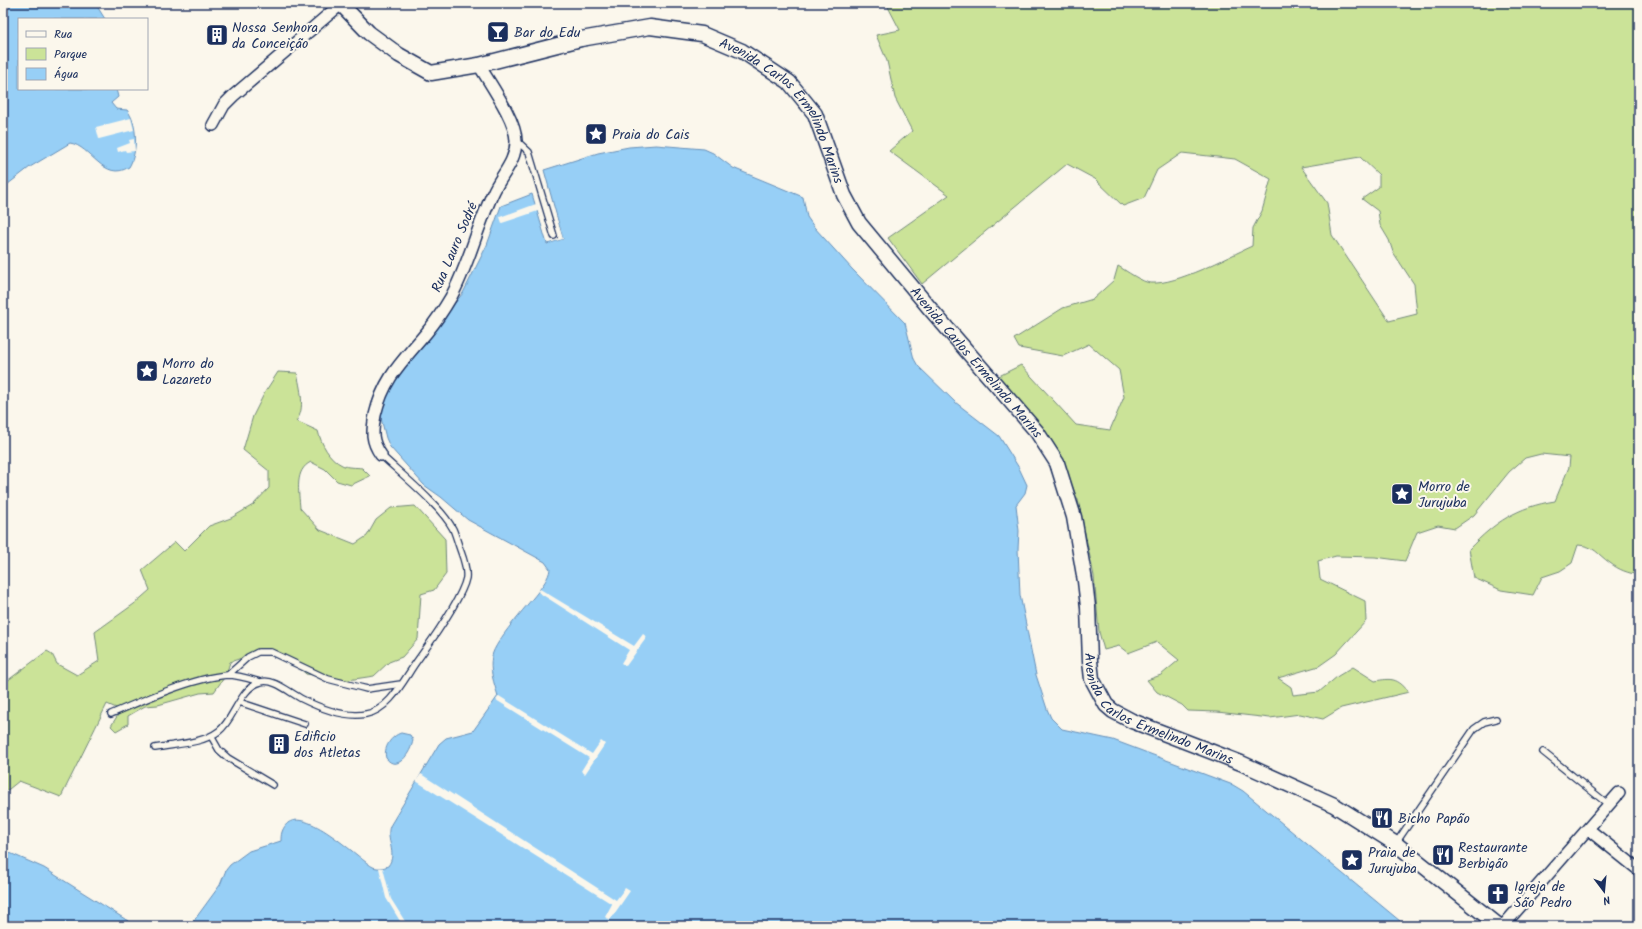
<svg xmlns="http://www.w3.org/2000/svg" width="1642" height="929" viewBox="0 0 1642 929" font-family="Kalam,sans-serif">
	<style>
		.green { fill: #cbe398; stroke: #73897b; fill-rule: evenodd }
		.water { fill: #97cff6; stroke: #658fb9 }
		.pier { fill: #fbf7ec }
		.lines { fill: none; stroke-linecap: round; stroke-linejoin: round }
		.service-casing { stroke: #1b2f5e; stroke-width: 8 }
		.minor-casing { stroke: #1b2f5e; stroke-width: 14 }
		.tertiary-casing { stroke: #1b2f5e; stroke-width: 17 }
		.service { stroke: #fbf7ec; stroke-width: 5.5 }
		.minor { stroke: #fbf7ec; stroke-width: 11 }
		.tertiary { stroke: #fbf7ec; stroke-width: 14 }
		.labels { text-anchor: middle; stroke-width: 4; stroke-linejoin: round; paint-order: stroke }
		.poi-label { font-size: 14px; fill: #1b2f5e; stroke: #fbf7ec; text-anchor: start }
		.street-label { font-size: 14px; fill: #1b2f5e; stroke: #fbf7ec }
	</style>
	<rect width="100%" height="100%" fill="#fbf7ec"/>
	<filter id="ink" filterUnits="userSpaceOnUse"><feTurbulence type="fractalNoise" baseFrequency=".025" numOctaves="2"/><feDisplacementMap in="SourceGraphic" scale="8" xChannelSelector="R" yChannelSelector="G"/><feConvolveMatrix kernelMatrix="1 2 1 2 8 2 1 2 1" color-interpolation-filters="sRGB"/></filter>
	<g filter="url(#ink)">
		<path class="green" d="M886,3H1639V575C1628,573 1619,570 1610,563C1597,554 1595,546 1578,545L1572,563L1560,571L1542,577L1533,595L1501,590L1474,578L1469,549C1495,522 1517,507 1555,501L1569,467L1570,457L1541,454L1525,458L1509,472L1474,515L1455,528L1438,525L1417,532L1405,561L1375,557L1336,556L1318,561L1320,579L1365,601L1366,621L1336,654L1319,666L1278,678L1291,687L1293,695L1319,692L1338,676L1353,667L1375,681C1392,678 1397,678 1409,692L1341,708L1323,719L1300,714L1270,718L1217,712L1188,711L1182,705L1157,692L1147,680L1161,675L1179,660L1157,642L1128,653L1119,646L1104,650L1099,632L1094,576L1078,500L1059,455L995,378L1021,365L1076,425L1110,430L1124,397L1119,370L1089,344L1063,356L1019,348L1014,339L1063,308L1093,299L1114,280L1118,266C1125,270 1143,283 1151,283C1177,285 1227,257 1252,246L1253,228L1262,211L1271,179L1235,159L1182,153L1157,170L1144,198L1123,206L1095,179L1067,164L922,284L888,238L949,195L889,151L912,131L895,98L887,61L876,35L900,30ZM1360,157L1379,175V187L1362,199L1378,211L1380,225L1389,240L1393,252L1414,284L1417,314L1389,321L1332,235L1327,203L1301,167Z
			M278,372L297,373C300,387 306,410 296,421L318,431C321,443 329,459 342,465C347,468 356,467 362,468L370,476L351,485L337,481L325,469L311,462C294,470 299,492 300,508L320,530L355,544L367,536L376,520L391,508L415,506L445,539L446,574L434,590L421,594L418,639L402,657L389,662L374,676L348,680L306,674L293,662L278,654L256,653L230,662L226,675L214,692L200,693L158,705L145,706L128,716V724L116,731L111,726L121,710L107,704L61,797L19,781L9,789L3,792V684L47,651L52,654L57,664L77,675L99,661L95,632L134,604L150,590L142,570L175,542L184,551L209,526L231,518L253,505L269,488V471L243,450L253,416L265,392Z"/>
		<path class="water" d="M3,3H95L105,19H19V89H116L118,97L111,103L116,109L127,110C138,124 138,152 129,167C104,183 91,146 70,143L30,167L3,188Z
			M656,145L704,149L713,153L733,168L803,197L807,217L814,227L852,269L905,323L914,359L918,366L955,402L999,436L1019,468L1027,485L1025,493L1016,505L1019,531L1018,549L1020,595L1036,675L1047,709L1051,718L1062,729L1113,740L1233,785L1243,791L1406,926H190L220,885L226,870L230,865L249,851L281,841C281,839 281,835 282,832C295,794 358,859 373,867C379,869 383,868 388,866C398,853 385,840 390,826L439,744L446,738L473,731L498,696C494,683 489,670 492,656C495,641 526,607 537,593C542,586 549,578 550,569L545,562L468,520L441,497L424,485L390,447L386,438L379,410L386,388L463,293L487,245L501,206L532,194L547,244L563,239L544,170L598,153L629,147Z
			M401,733L410,735L413,740C411,753 397,773 386,758C383,748 391,736 401,733Z
			M3,850L44,868L136,926H3Z"/>
		<path class="pier" d="M131,118L134,130L99,139L96,127Z
			M134,139L135,151L126,152L125,150L118,152L117,148L130,143L129,140Z
			M532,192L549,241L561,237L549,194L563,239L548,243L538,211L502,223L500,217L536,204Z
			M540,589L634,646L643,634L647,637L626,666L621,663L629,650L538,592Z
			M499,696L592,754L601,741L605,744L585,774L581,771L589,758L496,700Z
			M421,774L616,900L625,888L630,891L610,920L605,917L612,904L416,781Z
			M379,868H383L391,899L408,926H403L386,898Z"/>
		<g class="lines">
			<g class="service-casing">
				<path id="service" d="M516,140L529,152L554,236
					M228,675L248,657L258,652H271L328,679L359,687L367,689L401,684
					M239,702L305,724
					M111,714C143,700 193,678 227,675C238,675 250,679 260,682
					M211,736L219,750L228,758L273,785
					M155,748C175,744 202,744 219,731C234,720 240,687 261,682C274,678 290,693 302,699C320,708 345,718 366,714C390,710 404,679 417,661C430,643 462,598 466,578C467,569 464,560 461,552C458,544 456,536 453,529C441,506 401,474 381,455
					M1543,752L1609,805
					M1396,843L1474,729L1484,722L1496,719"/>
			</g>
			<g class="minor-casing">
				<path id="minor" d="M213,125L224,105L233,96L341,4
					M381,455C371,441 372,432 375,415C384,377 403,361 427,332C436,321 444,309 451,297C469,264 477,227 493,193C501,175 516,162 516,141C516,120 490,84 479,65
					M1588,829L1639,870
					M1503,926L1619,793"/>
			</g>
			<g class="tertiary-casing">
				<g id="tertiary">
					<path id="s1" d="M340,3L369,33L399,55L431,73L479,65L581,39L650,27L702,34L742,51L789,82L815,114L844,195L859,223L932,311L1037,432L1057,463L1074,517L1085,581L1088,607L1090,661L1092,679L1106,705L1113,711L1132,721L1241,763L1334,805L1396,844L1499,926"/>
				</g>
			</g>
			<use href="#service" class="service"/>
			<use href="#minor" class="minor"/>
			<use href="#tertiary" class="tertiary"/>
		</g>
	</g>
	<defs>
		<g id="bar-square" transform="scale(1.15)"><rect x="-9" y="-9" width="18" height="18" rx="4" fill="#1b2f5e" stroke="#fbf7ec"/><path d="M-6-5H6L.8 .8V4.5H3.5V6h-7V4.5H-.8V.8Z" fill="#fff"/></g>
		<g id="building-square" transform="scale(1.15)"><rect x="-9" y="-9" width="18" height="18" rx="4" fill="#1b2f5e" stroke="#fbf7ec"/><path d="M-4-6H4V6H1V3H-1V6H-4ZM-2.5-4.3h1.7v1.8h-1.7ZM.8-4.3h1.7v1.8H.8ZM-2.5-1h1.7V.8h-1.7ZM.8-1h1.7V.8H.8Z" fill="#fff"/></g>
		<g id="sight-square" transform="scale(1.15)"><rect x="-9" y="-9" width="18" height="18" rx="4" fill="#1b2f5e" stroke="#fbf7ec"/><path d="M0-6L1.8-2.2L6-1.7L2.9 1.2L3.7 5.4L0 3.3L-3.7 5.4L-2.9 1.2L-6-1.7L-1.8-2.2Z" fill="#fff"/></g>
		<g id="restaurant-square" transform="scale(1.15)"><rect x="-9" y="-9" width="18" height="18" rx="4" fill="#1b2f5e" stroke="#fbf7ec"/><path d="M-5-6h1v4h1v-4h1v4h1v-4h1v5L-1.5 .5V6h-2V.5L-5-1ZM5-6V6H3V1.5H1.5Q1.5-4 5-6Z" fill="#fff"/></g>
		<g id="church-square" transform="scale(1.15)"><rect x="-9" y="-9" width="18" height="18" rx="4" fill="#1b2f5e" stroke="#fbf7ec"/><path d="M-1.2-6h2.4v3.5h3.3v2.4h-3.3V6h-2.4V-.1h-3.3v-2.4h3.3Z" fill="#fff"/></g>
	</defs>
	<g fill-rule="evenodd">
		<use href="#bar-square" x="498" y="32"/>
		<use href="#building-square" x="217" y="35"/>
		<use href="#sight-square" x="596" y="134"/>
		<use href="#sight-square" x="147" y="371"/>
		<use href="#sight-square" x="1402" y="494"/>
		<use href="#building-square" x="279" y="744"/>
		<use href="#restaurant-square" x="1382" y="818"/>
		<use href="#restaurant-square" x="1443" y="855"/>
		<use href="#sight-square" x="1352" y="860"/>
		<use href="#church-square" x="1498" y="894"/>
	</g>
	<g class="labels">
		<g class="poi-label">
			<text x="232" y="32">Nossa Senhora<tspan x="232" dy="16">da Conceição</tspan></text>
			<text x="514" y="37">Bar do Edu</text>
			<text x="612" y="139">Praia do Cais</text>
			<text x="162" y="368">Morro do<tspan x="162" dy="16">Lazareto</tspan></text>
			<text x="1418" y="491">Morro de<tspan x="1418" dy="16">Jurujuba</tspan></text>
			<text x="294" y="741">Edificio<tspan x="294" dy="16">dos Atletas</tspan></text>
			<text x="1398" y="823">Bicho Papão</text>
			<text x="1458" y="852">Restaurante<tspan x="1458" dy="16">Berbigão</tspan></text>
			<text x="1368" y="857">Praia de<tspan x="1368" dy="16">Jurujuba</tspan></text>
			<text x="1514" y="891">Igreja de<tspan x="1514" dy="16">São Pedro</tspan></text>
		</g>
		<g class="street-label">
			<text dy="5" stroke="none"><textPath href="#s1" startOffset="509">Avenida Carlos Ermelindo Marins</textPath></text>
			<text transform="translate(454 247) rotate(-67)" y="5">Rua Lauro Sodré</text>
			<text dy="5" stroke="none"><textPath href="#s1" startOffset="833">Avenida Carlos Ermelindo Marins</textPath></text>
			<text dy="5" stroke="none"><textPath href="#s1" startOffset="1253">Avenida Carlos Ermelindo Marins</textPath></text>
		</g>
	</g>
	<rect width="1642" height="929" fill="none" stroke="#fbf7ec" stroke-width="16"/>
	<rect x="8" y="8" width="1626" height="913" fill="none" stroke="#1b2f5e" stroke-width="1.5" filter="url(#ink)"/>
	<rect x="18" y="18" width="130" height="72" fill="#fbf7ec" stroke="#a1a7b3"/>
	<rect x="26" y="31" width="20" height="6" fill="#fbf7ec" stroke="#a1a7b3"/>
	<text x="54" y="38" font-size="12" fill="#1b2f5e">Rua</text>
	<rect x="26" y="48" width="20" height="12" fill="#cbe398" stroke="#a1a7b3"/>
	<text x="54" y="58" font-size="12" fill="#1b2f5e">Parque</text>
	<rect x="26" y="68" width="20" height="12" fill="#97cff6" stroke="#a1a7b3"/>
	<text x="54" y="78" font-size="12" fill="#1b2f5e">Água</text>
	<g transform="translate(1604 891) rotate(164)" stroke="#fbf7ec" stroke-width="3" paint-order="stroke">
	<path d="M0-3L7 15L0 10L-7 15Z" fill="#1b2f5e"/>
	<text y="-6" font-size="11" font-weight="bold" text-anchor="middle" fill="#1b2f5e">N</text>
	</g>
</svg>
